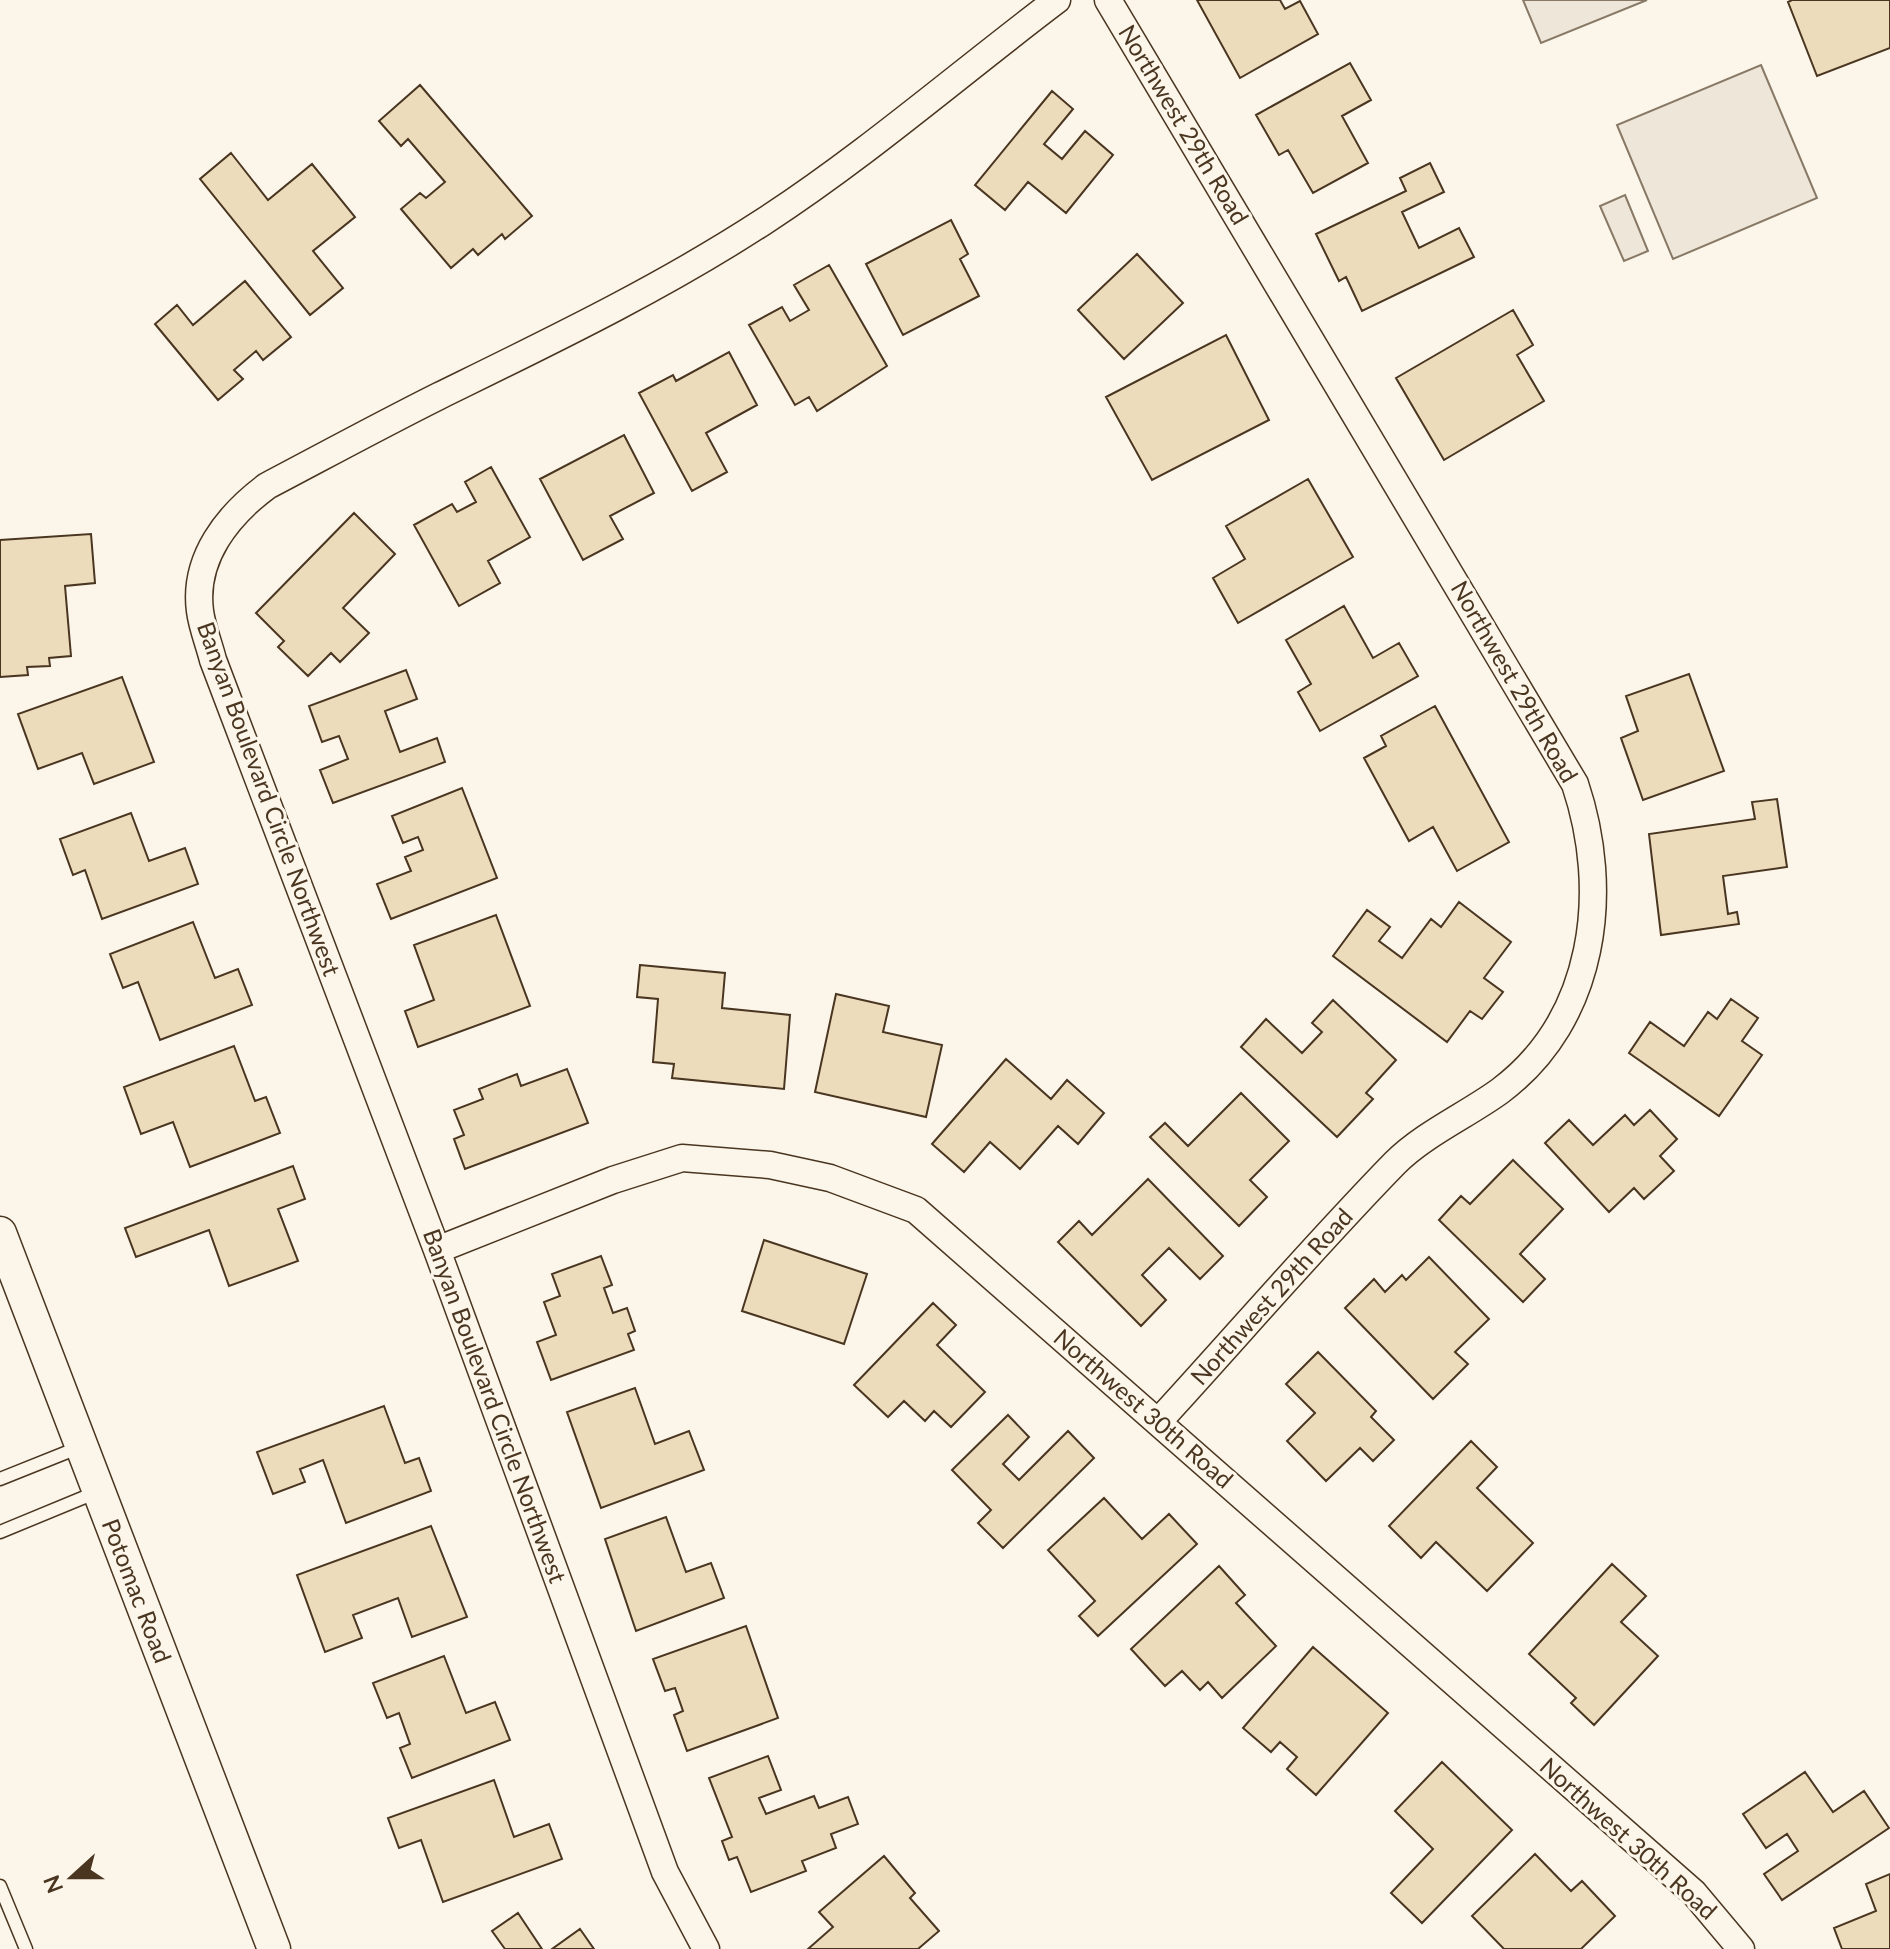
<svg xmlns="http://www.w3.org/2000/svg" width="1890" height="1949" viewBox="0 0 1890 1949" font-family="Lato,sans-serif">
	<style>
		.green { fill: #ede6d9; stroke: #887966; stroke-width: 2 }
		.building { fill: #ecdcbc; stroke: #4a3520; stroke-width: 2 }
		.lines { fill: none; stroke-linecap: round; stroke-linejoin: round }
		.service-casing { stroke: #4a3520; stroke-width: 15 }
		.minor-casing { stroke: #4a3520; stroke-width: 29 }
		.tertiary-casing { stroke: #4a3520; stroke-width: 35 }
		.service { stroke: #fbf6e9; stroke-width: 12 }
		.minor { stroke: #fbf6e9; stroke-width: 26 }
		.tertiary { stroke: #fbf6e9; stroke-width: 32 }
		.labels { text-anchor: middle; stroke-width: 6; stroke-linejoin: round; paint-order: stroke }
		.street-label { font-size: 24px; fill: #4a3520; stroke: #fbf6e9 }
	</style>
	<rect width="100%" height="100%" fill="#fbf6e9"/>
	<path class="green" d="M1523,0H1647L1541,43Z
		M1761,65L1817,198L1673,259L1617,125Z
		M1625,195L1648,251L1624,261L1600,206Z"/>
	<path class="building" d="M1197,0H1280L1285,9L1300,1L1318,34L1240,78Z
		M1792,0H1890V48L1817,76L1788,2Z
		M1350,63L1371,100L1342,116L1368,163L1313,193L1288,150L1279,155L1256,115Z
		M420,85L532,216L505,239L502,234L478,255L473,249L451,268L401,209L420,193L426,198L445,182L408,139L401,146L379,121Z
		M1052,91L1073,109L1044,144L1062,159L1085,131L1113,155L1066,213L1028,182L1005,210L975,185Z
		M231,153L268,200L312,164L355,217L313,251L343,288L310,315L200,179Z
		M1430,163L1444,192L1402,212L1419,248L1459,228L1474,257L1362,311L1346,277L1339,281L1316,234L1406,191L1400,178Z
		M951,220L968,254L960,259L979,296L903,335L866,264Z
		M1137,254L1183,303L1124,359L1078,310Z
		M829,265L887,366L817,411L809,397L795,405L749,325L782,307L790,321L809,310L794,285Z
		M245,281L291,337L263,360L256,351L234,370L243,379L218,400L155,324L177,305L193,325Z
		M1513,310L1533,345L1517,355L1544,401L1444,460L1396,378Z
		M1226,335L1269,420L1152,480L1106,397Z
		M729,352L757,405L706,433L727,472L692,491L639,393L673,375L676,381Z
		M624,435L654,493L610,516L623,539L583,560L540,479Z
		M491,467L530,537L488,561L500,583L459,606L414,525L452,504L457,512L476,502L465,482Z
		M1308,479L1353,557L1238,623L1213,578L1245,559L1226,526Z
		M354,513L395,554L343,608L369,633L340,662L331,653L308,676L278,647L284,641L256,613Z
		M91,534L95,583L65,586L71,656L49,658L50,666L27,667L28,675L0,677V540Z
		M1344,606L1373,658L1399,643L1418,676L1320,731L1298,692L1311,684L1286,640Z
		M406,670L417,699L385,711L400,752L437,738L445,762L333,803L320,770L348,759L339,736L322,742L309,706Z
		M1689,674L1724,771L1643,800L1621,738L1638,731L1626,696Z
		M122,677L154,762L94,784L82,753L38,769L18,714Z
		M1435,706L1509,842L1457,871L1433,827L1409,841L1364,758L1386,746L1381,736Z
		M462,788L497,878L391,919L377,884L411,871L405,857L423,850L418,837L403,843L392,816Z
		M1777,799L1787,867L1723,876L1728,914L1737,912L1739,924L1661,935L1649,834L1755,819L1752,802Z
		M131,813L149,861L185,848L198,884L102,919L85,870L73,875L60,839Z
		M1459,902L1511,942L1484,978L1503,992L1482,1019L1470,1011L1447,1042L1333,956L1367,910L1390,927L1379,941L1402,958L1431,919L1441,927Z
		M496,915L530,1006L418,1047L405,1011L434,1000L414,945Z
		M193,922L215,978L238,969L252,1005L160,1040L138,982L123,988L110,954Z
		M640,965L725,973L722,1008L790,1015L784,1089L672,1078L674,1064L653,1062L658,999L637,997Z
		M836,994L889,1006L883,1032L942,1045L926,1117L815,1092Z
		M1731,999L1758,1018L1742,1041L1762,1055L1719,1116L1629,1053L1650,1022L1684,1046L1708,1012L1717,1019Z
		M1333,1000L1396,1060L1366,1093L1373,1099L1337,1137L1241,1047L1266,1019L1302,1053L1322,1032L1312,1023Z
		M234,1046L255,1101L266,1097L280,1133L190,1167L173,1122L141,1134L124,1087Z
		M1006,1059L1051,1099L1067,1080L1104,1113L1078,1144L1058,1126L1020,1169L990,1142L964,1172L932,1144Z
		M567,1069L588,1123L465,1169L454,1139L464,1135L454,1110L483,1099L479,1089L517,1074L521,1086Z
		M1241,1093L1289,1141L1250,1180L1267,1197L1239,1226L1150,1137L1165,1123L1188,1146Z
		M1650,1110L1677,1139L1660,1156L1674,1171L1644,1199L1634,1188L1609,1212L1545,1143L1569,1120L1593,1145L1625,1115L1634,1125Z
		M1513,1160L1563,1209L1520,1254L1545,1279L1523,1302L1439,1220L1461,1196L1470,1204Z
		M293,1166L305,1199L278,1209L298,1261L229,1286L209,1230L136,1257L125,1228Z
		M1148,1179L1223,1256L1200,1279L1169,1248L1142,1275L1166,1300L1141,1326L1058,1242L1079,1221L1092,1235Z
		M764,1240L867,1274L844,1344L742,1311Z
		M601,1256L612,1285L604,1288L613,1313L627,1308L635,1331L628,1334L634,1350L551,1380L537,1342L556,1335L544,1302L560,1296L552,1274Z
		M1429,1257L1489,1319L1455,1352L1468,1364L1433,1399L1345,1308L1374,1279L1385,1292L1402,1275L1406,1280Z
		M933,1303L956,1325L937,1345L985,1392L951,1427L934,1411L925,1421L904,1401L888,1417L854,1385Z
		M1318,1352L1376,1411L1371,1417L1394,1440L1373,1461L1360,1448L1326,1481L1287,1441L1315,1413L1286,1384Z
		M635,1388L655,1444L689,1431L704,1470L601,1508L567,1412Z
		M384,1406L405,1463L419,1458L431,1491L346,1523L323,1460L300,1469L305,1482L273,1494L257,1452Z
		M1008,1415L1029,1437L1003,1464L1019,1480L1068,1431L1094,1458L1003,1548L978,1523L991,1510L952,1470Z
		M1471,1441L1497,1467L1477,1488L1533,1543L1487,1591L1436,1542L1421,1558L1389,1526Z
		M1104,1498L1142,1539L1169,1514L1197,1544L1098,1636L1079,1616L1095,1601L1048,1550Z
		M666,1517L686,1572L711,1563L724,1598L636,1631L605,1539Z
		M431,1526L467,1617L412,1637L398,1598L353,1615L362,1638L325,1652L297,1575Z
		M1612,1564L1646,1596L1621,1622L1658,1656L1594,1725L1571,1703L1576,1698L1529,1654Z
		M1219,1566L1245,1595L1236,1603L1276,1646L1222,1698L1208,1682L1200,1690L1182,1671L1165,1686L1131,1649Z
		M746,1626L778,1718L687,1751L674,1715L683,1711L675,1688L665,1691L653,1659Z
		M1313,1647L1388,1713L1316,1795L1287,1769L1297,1757L1280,1742L1271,1752L1243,1728Z
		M444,1656L466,1713L495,1702L510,1740L412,1778L400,1748L410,1744L399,1713L387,1718L373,1683Z
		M768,1756L781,1790L759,1798L766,1814L814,1796L819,1808L848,1797L858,1824L831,1834L836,1848L802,1861L806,1871L751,1892L737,1857L729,1860L722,1841L732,1837L709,1778Z
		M1442,1762L1512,1830L1422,1923L1391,1893L1433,1849L1395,1811Z
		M1805,1772L1833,1812L1864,1791L1889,1828L1782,1900L1764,1874L1798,1851L1787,1834L1766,1848L1743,1814Z
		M494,1780L514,1837L549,1824L562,1859L443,1902L421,1840L399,1848L388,1818Z
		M1535,1854L1571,1891L1582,1881L1615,1916L1581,1949H1504L1472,1916Z
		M884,1856L915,1893L910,1898L939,1931L918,1949H808L833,1927L819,1912Z
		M1890,1874V1949H1842L1834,1928L1876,1911L1866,1884Z
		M518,1913L542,1949H505L492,1931Z
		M580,1929L594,1949H552Z"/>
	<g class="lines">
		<g class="service-casing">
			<path id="service" d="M0,1479L80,1447
				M0,1532L97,1492
				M0,1886L26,1949"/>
		</g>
		<g class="minor-casing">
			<path id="minor" d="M1108,0L1575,784C1611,891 1596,1019 1500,1091C1467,1115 1424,1134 1395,1163C1313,1247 1237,1336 1158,1422
				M437,1250L613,1180L682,1158L770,1165L830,1178L916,1210L1694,1893L1741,1949
				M706,1949L665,1872L437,1250L213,660C209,644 202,627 200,611C193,558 228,515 267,486C324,456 381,425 439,396C549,342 660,289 763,222C866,155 959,74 1057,0"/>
		</g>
		<g class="tertiary-casing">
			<path id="tertiary" d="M0,1233L274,1949"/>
		</g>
		<use href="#service" class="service"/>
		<use href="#minor" class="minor"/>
		<use href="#tertiary" class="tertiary"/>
	</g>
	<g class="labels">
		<g class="street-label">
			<text transform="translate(1183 125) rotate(59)" y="8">Northwest 29th Road</text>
			<text transform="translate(1514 682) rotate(60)" y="8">Northwest 29th Road</text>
			<text transform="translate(268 799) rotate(70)" y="8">Banyan Boulevard Circle Northwest</text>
			<text transform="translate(1272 1297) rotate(-48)" y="8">Northwest 29th Road</text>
			<text transform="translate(494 1406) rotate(70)" y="8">Banyan Boulevard Circle Northwest</text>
			<text transform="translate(1143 1409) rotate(41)" y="8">Northwest 30th Road</text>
			<text transform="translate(136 1591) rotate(69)" y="8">Potomac Road</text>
			<text transform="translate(1628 1839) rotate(42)" y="8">Northwest 30th Road</text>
		</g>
	</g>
	<g transform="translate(72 1877) rotate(249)" stroke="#fbf6e9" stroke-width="6" paint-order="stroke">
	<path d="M0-6L14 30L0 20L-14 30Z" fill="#4a3520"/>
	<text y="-12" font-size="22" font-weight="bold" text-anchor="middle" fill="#4a3520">N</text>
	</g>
</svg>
